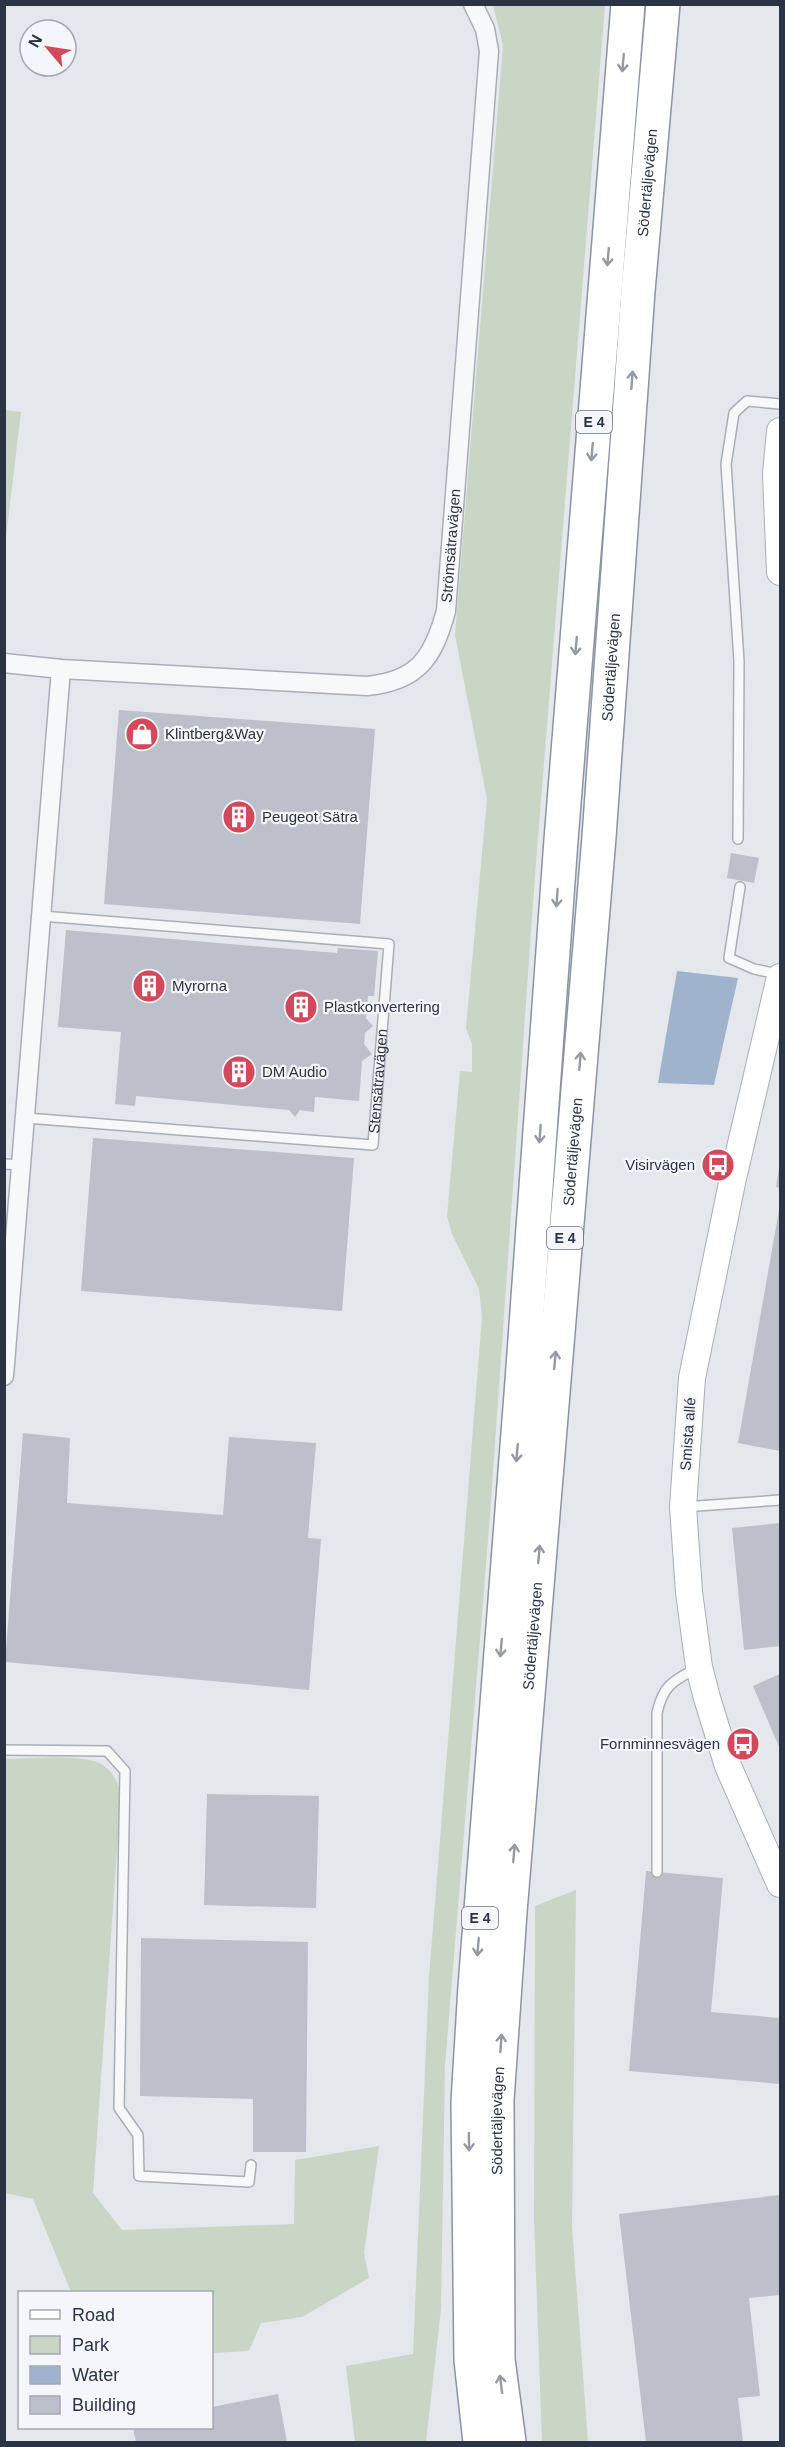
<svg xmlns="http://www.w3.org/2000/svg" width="785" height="2447" viewBox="0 0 785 2447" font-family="Arial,sans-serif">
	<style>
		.green { fill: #c9d6c5 }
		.water { fill: #9fb4cc }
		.building { fill: #bbc0ca }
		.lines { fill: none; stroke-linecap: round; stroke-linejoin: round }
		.lane-casing { stroke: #a9aeb7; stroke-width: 12 }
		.street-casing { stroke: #a9aeb7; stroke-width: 21 }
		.secondary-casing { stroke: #a9aeb7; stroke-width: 28 }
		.highway-casing { stroke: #8b94a3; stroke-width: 36 }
		.lane { stroke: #f7f8fa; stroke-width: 9 }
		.street { stroke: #f7f8fa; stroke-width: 18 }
		.secondary { stroke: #fff; stroke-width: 26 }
		.highway { stroke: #fff; stroke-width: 33 }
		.oneway { stroke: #959aa2 }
		.labels { text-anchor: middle; stroke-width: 4.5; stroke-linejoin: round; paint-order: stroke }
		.shield { fill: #f4f6f9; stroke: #676e7b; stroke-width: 1.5 }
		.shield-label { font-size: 14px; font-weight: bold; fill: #2b3445 }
		.street-label { font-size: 15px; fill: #2b3445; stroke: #f4f6f9 }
		.poi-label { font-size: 15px; fill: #2b3445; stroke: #f4f6f9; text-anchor: start }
	</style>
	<rect width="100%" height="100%" fill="#e4e7ec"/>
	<path class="green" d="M493,5H605L535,875L489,1528L445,2066L441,2309L426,2442H355L346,2366L413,2354L429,1977L482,1317L479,1289L452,1234L447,1216L460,1071L472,1072V1044L466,1028L487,799L455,635L503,45Z
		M5,410L21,412L5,545L4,410Z
		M4,1759C28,1759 80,1754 99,1763C112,1769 117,1781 121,1793L93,2193L122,2230L294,2224L295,2160L379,2146L364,2253L369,2278L302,2317L261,2323L249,2351L212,2353V2292H71L33,2199L5,2193Z
		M576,1890L572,2227L588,2442H542L534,2220L535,1906Z"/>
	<path class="water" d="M677,971L738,978L714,1085L658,1083Z"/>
	<path class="building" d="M119,710L375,729L360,924L104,904Z
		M731,853L759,858L754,883L727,878Z
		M66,930L337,953L338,948L378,951L374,996H368L366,1018L373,1026L365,1033L364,1044L372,1054L362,1061L359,1101L315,1097L314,1112L300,1110L295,1117L289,1110L136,1096L135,1106L115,1104L121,1032L58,1027Z
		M93,1138L354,1158L342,1311L81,1291Z
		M779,1168H780V1188L776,1187Z
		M779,1210H780V1451L738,1443Z
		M23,1433L70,1438L67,1503L223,1515L229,1437L316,1443L308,1538L321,1539L309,1690L5,1662Z
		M780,1523V1646L744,1650L732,1528Z
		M780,1674V1749L753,1686Z
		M207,1794L319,1796L316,1908L204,1905Z
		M646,1871L723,1878L711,2012L780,2018V2084L629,2071Z
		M141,1938L308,1942L306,2152H253V2099L140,2096Z
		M780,2195V2295L749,2298L760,2396L738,2398L743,2442H646L619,2214Z
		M278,2394L287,2442H136L133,2428H212V2407Z"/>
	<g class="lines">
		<g class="lane-casing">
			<g id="lane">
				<path d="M738,839L739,661L726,464L734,413L747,401L780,404"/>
				<path d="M740,887L729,958L754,969L778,974"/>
				<path id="s1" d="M26,1118L373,1145L389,944L42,916"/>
				<path d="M4,1164L23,1165"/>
				<path d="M684,1507L780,1500"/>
				<path d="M4,1750L107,1751L125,1771L119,2108L138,2135L139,2176L249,2182L251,2165"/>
				<path d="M657,1872V1713C663,1685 673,1681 697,1668"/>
			</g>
		</g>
		<g class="street-casing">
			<g id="street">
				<path id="s2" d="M4,663L61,669L367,686C418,681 433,658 446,611L489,51L485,29L473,4"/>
				<path d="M4,1376L61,669"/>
			</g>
		</g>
		<g class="secondary-casing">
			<path id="secondary" d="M780,431L776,474L780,572
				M780,977L733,1178L692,1378L683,1507L689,1592L699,1667L707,1698L728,1766L780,1884"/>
		</g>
		<g class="highway-casing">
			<g id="highway">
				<path d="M480,2442L471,2360L468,2102L475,1987L521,1395L561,840L628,4"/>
				<path id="s3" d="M509,2442L498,2360L497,2100L510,1912L599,837L638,291L663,4"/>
			</g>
		</g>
		<use href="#lane" class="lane"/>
		<use href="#street" class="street"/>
		<use href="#secondary" class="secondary"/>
		<use href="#highway" class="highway"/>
	</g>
	<defs><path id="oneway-shaft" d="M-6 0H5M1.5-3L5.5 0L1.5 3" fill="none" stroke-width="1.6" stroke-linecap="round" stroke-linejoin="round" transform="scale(1.5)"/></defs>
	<g class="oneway">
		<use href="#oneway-shaft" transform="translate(623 63) rotate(95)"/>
		<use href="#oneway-shaft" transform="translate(608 257) rotate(95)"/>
		<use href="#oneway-shaft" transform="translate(632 380) rotate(-86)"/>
		<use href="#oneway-shaft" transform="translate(592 452) rotate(95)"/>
		<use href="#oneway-shaft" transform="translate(576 646) rotate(95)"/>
		<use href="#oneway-shaft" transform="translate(557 898) rotate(94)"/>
		<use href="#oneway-shaft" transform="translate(580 1061) rotate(-85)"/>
		<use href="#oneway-shaft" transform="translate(540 1134) rotate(94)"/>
		<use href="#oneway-shaft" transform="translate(555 1360) rotate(-85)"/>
		<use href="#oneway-shaft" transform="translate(517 1453) rotate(95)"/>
		<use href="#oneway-shaft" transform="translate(539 1554) rotate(-85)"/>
		<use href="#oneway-shaft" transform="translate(501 1648) rotate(95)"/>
		<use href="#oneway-shaft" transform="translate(514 1853) rotate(-85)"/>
		<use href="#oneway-shaft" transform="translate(478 1947) rotate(95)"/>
		<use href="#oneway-shaft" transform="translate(501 2043) rotate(-86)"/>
		<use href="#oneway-shaft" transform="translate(469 2142) rotate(89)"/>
		<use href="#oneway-shaft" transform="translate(501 2384) rotate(-97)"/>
	</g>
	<defs>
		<g id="shop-disc" transform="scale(1.725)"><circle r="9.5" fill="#d1495b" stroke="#f4f6f9"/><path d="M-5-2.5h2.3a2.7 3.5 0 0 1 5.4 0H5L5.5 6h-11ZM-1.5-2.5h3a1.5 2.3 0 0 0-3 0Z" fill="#fff"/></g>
		<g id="building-disc" transform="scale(1.725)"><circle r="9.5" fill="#d1495b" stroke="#f4f6f9"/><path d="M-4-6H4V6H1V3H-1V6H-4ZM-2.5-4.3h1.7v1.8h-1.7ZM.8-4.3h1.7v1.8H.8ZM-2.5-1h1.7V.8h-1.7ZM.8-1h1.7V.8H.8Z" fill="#fff"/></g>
		<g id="bus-disc" transform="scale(1.725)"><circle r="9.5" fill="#d1495b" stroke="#f4f6f9"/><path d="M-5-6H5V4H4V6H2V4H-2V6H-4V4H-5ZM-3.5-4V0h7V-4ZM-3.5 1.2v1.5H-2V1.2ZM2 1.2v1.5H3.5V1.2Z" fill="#fff"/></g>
	</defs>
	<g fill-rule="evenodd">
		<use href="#shop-disc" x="142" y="734"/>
		<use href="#building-disc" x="239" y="817"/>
		<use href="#building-disc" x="149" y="986"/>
		<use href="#building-disc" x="301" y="1007"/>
		<use href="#building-disc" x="239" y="1072"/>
		<use href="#bus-disc" x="718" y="1165"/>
		<use href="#bus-disc" x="743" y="1744"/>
	</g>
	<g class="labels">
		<g class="shield">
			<rect x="576" y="411" width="36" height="22" rx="4.5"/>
			<rect x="547" y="1227" width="36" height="22" rx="4.5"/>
			<rect x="462" y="1907" width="36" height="22" rx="4.5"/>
		</g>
		<g class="shield-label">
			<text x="594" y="427">E 4</text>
			<text x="565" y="1243">E 4</text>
			<text x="480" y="1923">E 4</text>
		</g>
		<g class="street-label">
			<text dy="5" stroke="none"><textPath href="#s3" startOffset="2266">Södertäljevägen</textPath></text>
			<text dy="5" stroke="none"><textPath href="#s2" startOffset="548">Strömsätravägen</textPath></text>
			<text dy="5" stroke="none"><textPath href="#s3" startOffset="1780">Södertäljevägen</textPath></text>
			<text dy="5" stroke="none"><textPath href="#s1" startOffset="412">Stensätravägen</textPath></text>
			<text dy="5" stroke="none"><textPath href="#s3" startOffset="1294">Södertäljevägen</textPath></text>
			<text transform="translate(688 1434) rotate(-86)" y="5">Smista allé</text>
			<text dy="5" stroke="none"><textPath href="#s3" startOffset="808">Södertäljevägen</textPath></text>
			<text dy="5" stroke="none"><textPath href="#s3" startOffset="322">Södertäljevägen</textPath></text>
		</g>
		<g class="poi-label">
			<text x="165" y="739">Klintberg&amp;Way</text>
			<text x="262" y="822">Peugeot Sätra</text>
			<text x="172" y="991">Myrorna</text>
			<text x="324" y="1012">Plastkonvertering</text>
			<text x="262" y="1077">DM Audio</text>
			<text x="695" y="1170" text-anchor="end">Visirvägen</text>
			<text x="720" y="1749" text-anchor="end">Fornminnesvägen</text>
		</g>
	</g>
	<rect width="785" height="2447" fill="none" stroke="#2b3445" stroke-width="12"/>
	<rect x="18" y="2291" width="195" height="138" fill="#f4f6f9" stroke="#a4a8b1" stroke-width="1.5"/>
	<rect x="30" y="2310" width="30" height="9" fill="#ffffff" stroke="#a4a8b1" stroke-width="1.5"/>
	<text x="72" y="2321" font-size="18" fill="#2b3445">Road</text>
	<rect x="30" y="2336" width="30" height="18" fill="#c9d6c5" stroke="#a4a8b1" stroke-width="1.5"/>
	<text x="72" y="2351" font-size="18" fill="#2b3445">Park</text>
	<rect x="30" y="2366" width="30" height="18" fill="#9fb4cc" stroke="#a4a8b1" stroke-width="1.5"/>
	<text x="72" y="2381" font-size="18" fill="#2b3445">Water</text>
	<rect x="30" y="2396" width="30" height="18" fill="#bbc0ca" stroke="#a4a8b1" stroke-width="1.5"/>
	<text x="72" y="2411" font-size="18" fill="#2b3445">Building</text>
	<g transform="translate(48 48) rotate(299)"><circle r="28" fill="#f4f6f9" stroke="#a4a8b1" stroke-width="1.5"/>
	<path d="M0-4.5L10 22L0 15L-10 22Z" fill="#d1495b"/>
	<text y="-9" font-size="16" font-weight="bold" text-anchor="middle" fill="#2b3445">N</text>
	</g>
</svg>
